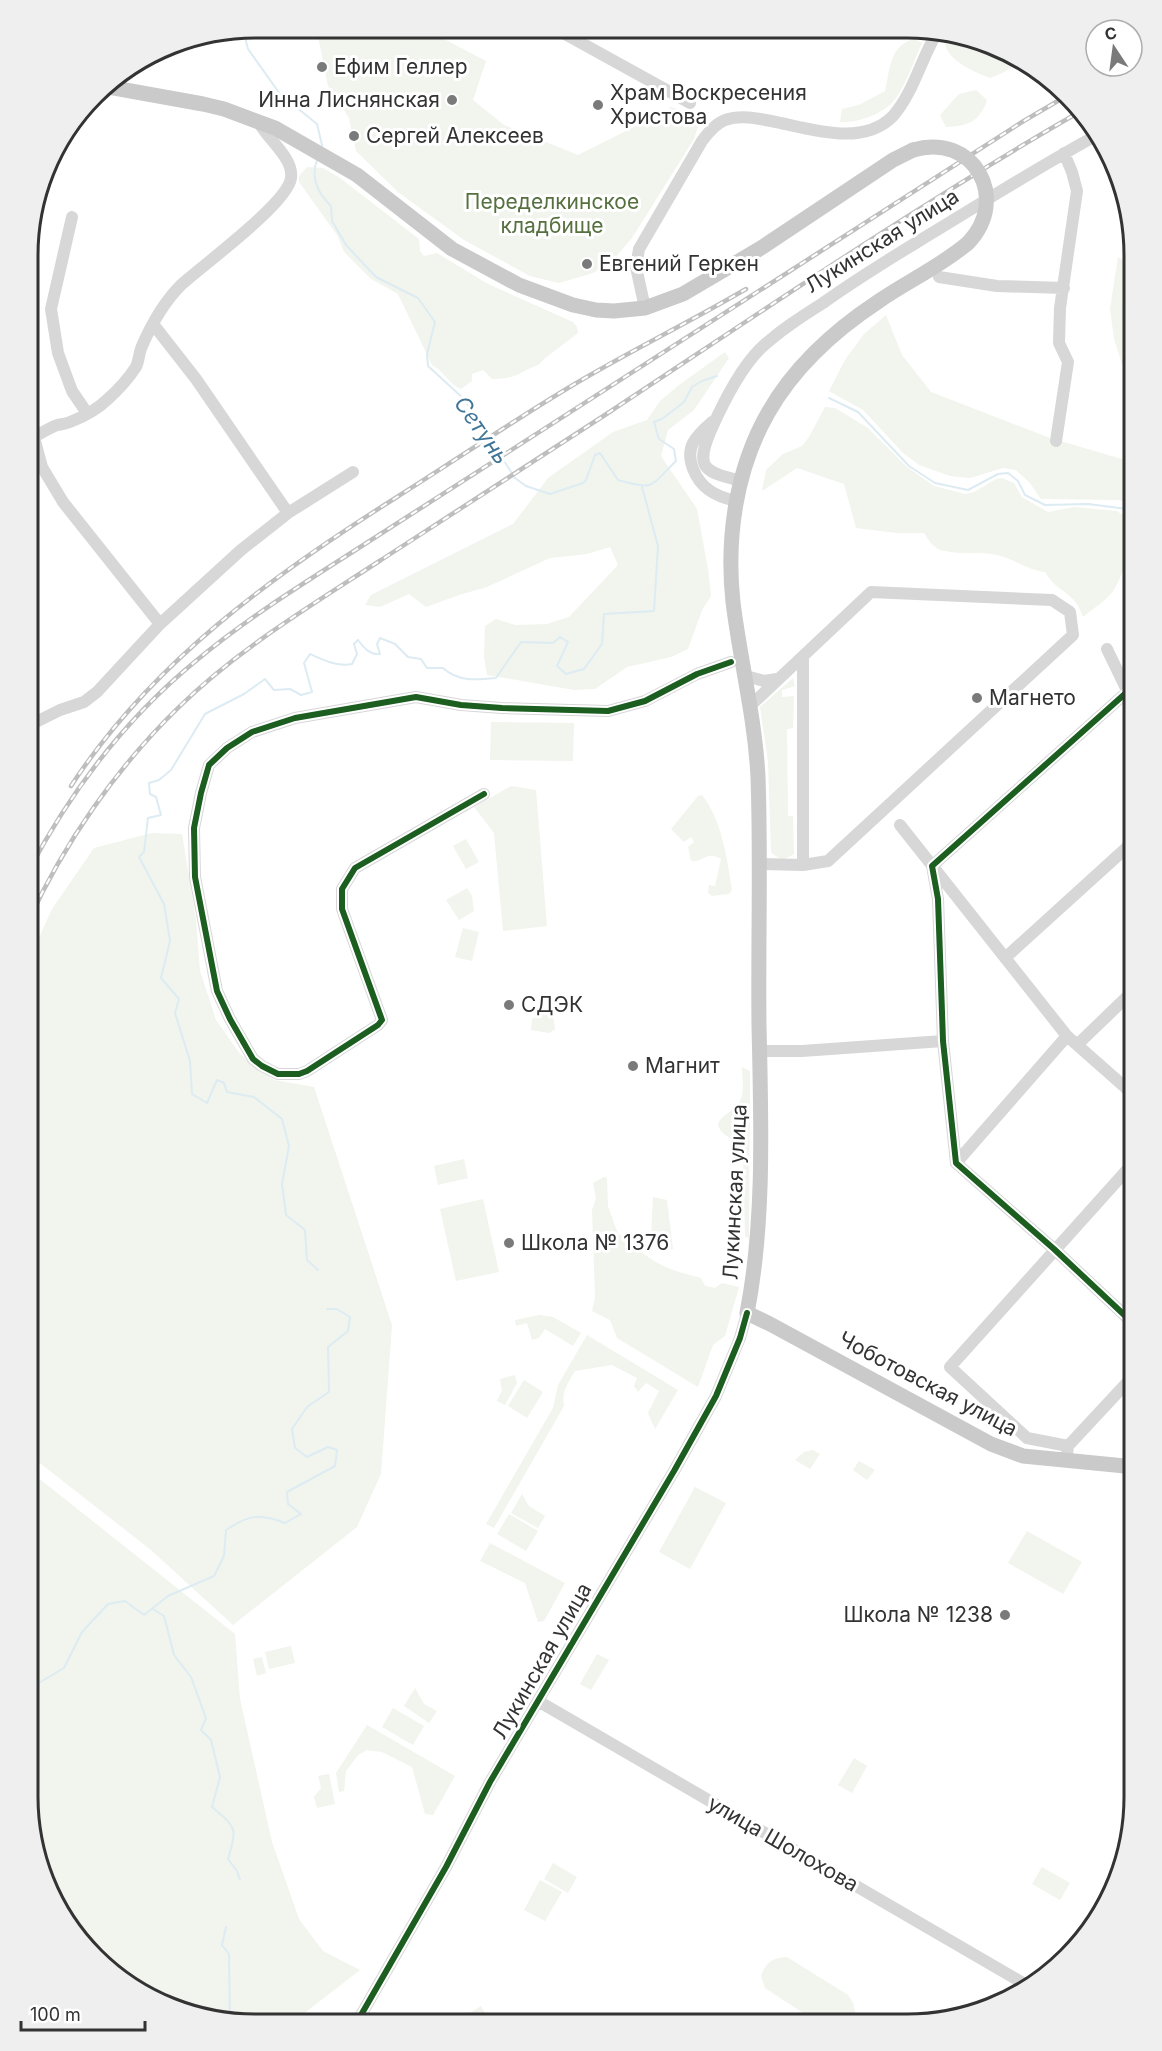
<svg xmlns="http://www.w3.org/2000/svg" width="1162" height="2051" viewBox="0 0 1162 2051" font-family="Inter,sans-serif">
	<style>
		.green { fill: #f1f5ed }
		.lines { fill: none; stroke-linecap: round; stroke-linejoin: round }
		.stream { stroke: #ddebf3; stroke-width: 2 }
		.minor { stroke: #d7d7d7; stroke-width: 12 }
		.major { stroke: #cacaca; stroke-width: 15 }
		.rail-casing { stroke: #bebebe; stroke-width: 4.5 }
		.rail { stroke: #fff; stroke-width: 2; stroke-dasharray: 7; stroke-linecap: butt }
		.major-bridge { stroke: #cacaca; stroke-width: 15 }
		.cycleway-casing { stroke: #fff; stroke-width: 10 }
		.cycleway { stroke: #1b5e20; stroke-width: 6 }
		.poi-dot { fill: #7a7a7a; stroke: #fff; stroke-width: 2 }
		.labels { text-anchor: middle; stroke-width: 6; stroke-linejoin: round; paint-order: stroke }
		.poi-label { font-size: 21px; fill: #333; stroke: #fff; text-anchor: start }
		.park-label { font-size: 21px; fill: #56703f; stroke: #fff }
		.street-label { font-size: 21px; fill: #333; stroke: #fff }
		.water-label { font-size: 22px; font-style: italic; fill: #3f7597; stroke: #fff }
		.rim { fill: none; stroke: #333; stroke-width: 3 }
	</style>
	<rect width="100%" height="100%" fill="#fff"/>
	<path class="green" d="M316,27L423,28L486,61L473,100L504,125L578,155L640,124L647,128L671,107L697,116L700,121L694,139L632,238L613,260L593,273L559,283L530,276L464,240L398,192L356,151L349,118L328,86Z
		M953,32L1008,50L1017,57C1014,70 1002,73 990,78C975,72 949,62 945,44Z
		M915,39L922,43C914,60 908,79 898,95C887,113 860,123 840,122L842,109L859,105L885,91C890,69 890,44 915,39Z
		M976,90L987,100C980,122 967,126 946,127L940,115L959,94Z
		M307,167L323,168L340,178L419,239L420,251L424,256L437,253L488,284L573,322L577,327L578,333L544,359C539,366 535,366 528,369C514,377 509,379 492,379L483,370L472,374V381L461,389C449,385 444,371 432,365L398,294L371,279L344,252L337,235L299,182V176Z
		M1118,257L1128,263L1135,262V404L1114,339L1110,309Z
		M886,315L902,355L931,392L1050,438L1122,459L1135,441V503L1117,500L1041,499L1029,482L1016,470L1003,468L970,478L950,476L919,465L903,453L863,410L829,391L845,360L864,334Z
		M725,352L729,358L694,410L668,430L661,456L697,509L708,569L711,596L702,610L688,649L671,657L627,667L595,689L574,690L487,675L484,657L485,626L496,619L515,625L547,624L569,617L618,565L610,547L587,554L550,558L487,587L459,595L426,607L409,594L380,607L365,605L371,595L513,524L548,478L613,432L647,420L660,401L679,385Z
		M825,407L835,408L868,428L907,467L934,486L965,494L974,492L996,479L1002,478L1014,483L1022,497L1048,512L1074,507L1117,511L1127,518C1131,538 1126,570 1115,588C1109,599 1092,609 1083,617C1075,591 1058,594 1045,572C1028,570 1014,559 997,555C980,551 962,555 945,551C935,550 929,541 924,533H897L856,528L844,484L797,468L762,491L766,470L783,454L802,446L809,437Z
		M793,678L795,686L782,690V697L794,696L793,728L787,729L788,816H793L794,854C783,861 780,860 771,852L768,761L760,707Z
		M491,722L574,723L573,761L490,760Z
		M511,786L536,790L547,926L503,931L494,833L474,807Z
		M702,795C722,820 727,859 732,890L729,894L712,896L708,893L709,885L715,886L721,859C706,850 703,863 691,861L688,847L694,842L691,837L684,842L671,829L698,796Z
		M152,833L182,834L196,919L200,971L216,1020L240,1054L274,1080L314,1087L392,1325L381,1474L357,1527L233,1625L151,1550L27,1453L28,962L52,909L94,848Z
		M466,839L479,862L466,869L453,846Z
		M467,888L472,896L474,911L459,920L446,900Z
		M463,928L479,932L472,961L455,957Z
		M552,1008L555,1029L549,1033L531,1030L532,1019Z
		M742,1067L750,1071L749,1238L745,1237L743,1150C737,1139 721,1137 718,1125C720,1114 735,1112 740,1101C745,1091 742,1078 742,1067Z
		M464,1159L468,1178L438,1185L434,1166Z
		M604,1177L607,1178L608,1206L618,1234C631,1239 637,1249 648,1257C665,1269 682,1273 701,1278L705,1286L715,1288L722,1283L739,1287L725,1336L713,1345L698,1387L617,1338L610,1320L592,1311L595,1297L592,1210L596,1199L593,1183Z
		M653,1197L667,1200L673,1249L663,1250L651,1237Z
		M483,1199L499,1272L456,1281L440,1209Z
		M539,1315L553,1317L581,1333L573,1346L545,1329L539,1338L532,1340L527,1323L516,1326L515,1320Z
		M587,1335L678,1390L655,1429L648,1413L659,1391L646,1383L638,1392L634,1386L637,1378L612,1365L575,1371C568,1383 561,1392 564,1406L494,1528L486,1524L553,1408L558,1385Z
		M515,1375L517,1383L505,1405L497,1401L502,1390L500,1379Z
		M524,1380L543,1392L527,1418L508,1406Z
		M813,1450L820,1454L810,1469L795,1460L804,1452Z
		M859,1461L875,1470L867,1480L853,1470Z
		M27,1469L235,1634L240,1699L272,1842L299,1919L323,1951L360,1970L293,2022H225L167,2007L116,1977L74,1935L39,1870L27,1796Z
		M695,1487L726,1503L690,1569L659,1552Z
		M522,1494L529,1506L545,1516L538,1528L511,1513Z
		M509,1514L538,1531L526,1551L497,1534Z
		M1027,1531L1082,1562L1063,1594L1008,1563Z
		M490,1543L565,1583L544,1621L538,1622L525,1583L480,1561Z
		M291,1646L295,1663L269,1669L265,1652Z
		M597,1654L609,1660L591,1690L580,1684Z
		M262,1657L266,1673L257,1676L253,1659Z
		M415,1688L424,1704L437,1711L429,1723L404,1706Z
		M393,1708L424,1726L413,1745L382,1727Z
		M367,1725L455,1776L433,1815L425,1814L412,1767L382,1752L367,1750L358,1755L346,1771L344,1791L339,1792L336,1773Z
		M854,1758L867,1766L852,1793L838,1785Z
		M329,1774L335,1804L317,1808L314,1797L321,1788L318,1776Z
		M553,1863L577,1877L568,1893L544,1879Z
		M1042,1867L1070,1883L1060,1900L1032,1884Z
		M540,1880L562,1892L545,1921L524,1910Z
		M787,1957L848,1995L853,2003L856,2015L850,2024H820L765,1988L761,1976C766,1962 772,1958 787,1957Z
		M481,2006L491,2023H461L465,2016Z"/>
	<g class="lines">
		<path class="stream" d="M243,29L248,49L280,94L317,124L322,145L321,149
			M317,160C310,178 318,193 331,206L332,221L346,245L376,277L418,298L435,322L427,354L428,366L464,399L515,478L526,486L550,494L583,483L586,480L595,455L600,453L618,480C656,491 650,486 676,461L674,449L659,439L654,422L662,419L684,402L692,387L702,381L717,376
			M1135,370L1124,328L1123,308L1135,302
			M829,398L858,412L909,466L935,483L968,490L998,474L1008,473L1018,481L1025,495L1045,505L1088,504L1135,510
			M318,1270L307,1260L305,1230L286,1215L282,1184L289,1146L282,1119L254,1097L227,1092L224,1083L217,1080L207,1103L192,1094L190,1061L175,1013L179,999L161,978L170,941L164,904L139,857L144,852L148,818L161,815L156,797L150,794L149,783L159,780L171,770L205,714L244,694L265,679L274,690L290,689L301,695L312,692L304,663L310,654C323,660 338,667 352,664L357,654L354,644L358,640C364,648 370,655 380,654L377,644L380,638L395,644L408,657L421,659L427,668H443C458,682 477,680 496,678L521,642L553,643L560,637L568,642L557,666L566,674L584,669L602,644L604,614L654,611L658,546L642,487
			M153,1609L164,1616L174,1655L191,1677L206,1718L201,1730L211,1740L220,1777L212,1807C237,1828 237,1828 228,1859L237,1871L240,1880
			M27,1670L32,1687L64,1668L82,1632L108,1604L125,1601L144,1615L168,1596L214,1576L224,1556L226,1530C248,1515 259,1513 285,1523L301,1514L288,1504L287,1492L335,1466L337,1450L328,1447L307,1457L295,1448L292,1429L307,1407L329,1392L328,1347L348,1331L350,1317L337,1309H327
			M226,1927L222,1945L229,1954L230,2022"/>
		<path class="minor" d="M556,29L690,103
			M1030,65L1035,73L1048,77
			M72,217L51,309L58,353L72,391L87,413
			M939,277L997,286L1064,288
			M645,308L636,267L639,249L702,141C708,133 715,124 725,120C740,115 756,118 771,121C808,128 862,148 893,116C914,92 921,58 938,31
			M153,324L196,379L288,513
			M712,422C705,428 697,435 693,443C685,459 696,481 709,490C717,496 727,499 736,501
			M34,437L42,467L63,502L160,624
			M29,440C38,435 47,429 57,425C61,424 66,424 70,422C83,417 99,408 109,398C119,389 128,379 136,367C139,361 139,352 142,346C152,323 164,302 181,285C203,265 288,203 291,178C294,158 267,139 258,121
			M1056,441L1068,362L1059,343L1060,308L1077,191L1072,172L1064,153
			M741,481C705,472 694,469 711,430C723,403 739,370 760,349C779,331 801,317 823,303C854,281 886,261 919,241C979,205 1038,167 1099,134
			M1107,649L1135,707
			M746,676L764,681L777,679
			M1127,692L932,866L938,899L943,1041L956,1163L1054,1249L1135,1325
			M751,705L871,592L1052,600L1070,612L1073,635L828,861L803,865L759,864
			M28,726L60,710L84,702L97,692L160,624L241,550L288,513L353,472
			M484,794L355,868L342,889V909L382,1020L378,1025L307,1071L299,1074H278L262,1066L253,1059L230,1019L217,991L195,877L194,828L201,793L209,765L227,748L252,732L295,718L416,697L461,705L502,708L608,711L645,701L697,674L731,662
			M900,825L1067,1036L1135,1096
			M803,865V656
			M1005,958L1135,840
			M1078,1044L1135,989
			M760,1051H802L943,1041
			M956,1163L1067,1036
			M1068,1446L1027,1438L950,1367L1135,1161
			M1067,1454L1068,1446L1135,1374
			M538,1701L1028,1986
			M357,2022L446,1867L490,1782L674,1471L716,1396L740,1338L747,1313"/>
		<path class="major" d="M103,86L203,104L224,109L275,128L357,175L452,249L519,285L573,305L596,310L614,311L645,308L683,294L761,248L893,160L913,150
			M968,243C941,266 908,281 879,301C835,330 794,367 768,413C736,469 726,538 733,602C740,660 755,717 758,777C761,860 758,942 759,1025C761,1119 765,1221 747,1313L770,1324L991,1444L1023,1456L1135,1467"/>
		<g class="rail-casing">
			<path id="rail" d="M71,786C152,662 273,575 397,497C454,461 510,423 568,388C626,353 688,323 746,289
				M28,872C70,792 127,717 197,660C246,619 301,585 354,551L1022,122L1068,95
				M28,922C64,843 117,767 179,707C238,649 312,605 381,560C457,511 533,462 608,413C764,310 919,204 1081,111"/>
		</g>
		<use href="#rail" class="rail"/>
		<path class="major-bridge" d="M913,150C973,132 1011,198 968,243"/>
		<g class="cycleway-casing">
			<path id="cycleway" d="M1127,692L932,866L938,899L943,1041L956,1163L1054,1249L1135,1325
				M484,794L355,868L342,889V909L382,1020L378,1025L307,1071L299,1074H278L262,1066L253,1059L230,1019L217,991L195,877L194,828L201,793L209,765L227,748L252,732L295,718L416,697L461,705L502,708L608,711L645,701L697,674L731,662
				M357,2022L446,1867L490,1782L674,1471L716,1396L740,1338L747,1313"/>
		</g>
		<use href="#cycleway" class="cycleway"/>
	</g>
	<g class="poi-dot">
		<circle cx="322" cy="67" r="6"/>
		<circle cx="452" cy="100" r="6"/>
		<circle cx="598" cy="105" r="6"/>
		<circle cx="354" cy="136" r="6"/>
		<circle cx="587" cy="264" r="6"/>
		<circle cx="977" cy="698" r="6"/>
		<circle cx="509" cy="1005" r="6"/>
		<circle cx="633" cy="1066" r="6"/>
		<circle cx="509" cy="1243" r="6"/>
		<circle cx="1005" cy="1615" r="6"/>
	</g>
	<g class="labels">
		<g class="poi-label">
			<text x="334" y="74">Ефим Геллер</text>
			<text x="610" y="100">Храм Воскресения<tspan x="610" dy="24">Христова</tspan></text>
			<text x="440" y="107" text-anchor="end">Инна Лиснянская</text>
			<text x="366" y="143">Сергей Алексеев</text>
			<text x="599" y="271">Евгений Геркен</text>
			<text x="989" y="705">Магнето</text>
			<text x="521" y="1012">СДЭК</text>
			<text x="645" y="1073">Магнит</text>
			<text x="521" y="1250">Школа № 1376</text>
			<text x="993" y="1622" text-anchor="end">Школа № 1238</text>
		</g>
		<g class="park-label">
			<text x="552" y="209">Переделкинское<tspan x="552" dy="24">кладбище</tspan></text>
		</g>
		<g class="street-label">
			<text transform="translate(882 241) rotate(-32)" y="7">Лукинская улица</text>
			<text transform="translate(735 1192) rotate(-87)" y="7">Лукинская улица</text>
			<text transform="translate(928 1384) rotate(28)" y="7">Чоботовская улица</text>
			<text transform="translate(542 1661) rotate(-60)" y="7">Лукинская улица</text>
			<text transform="translate(783 1844) rotate(30)" y="7">улица Шолохова</text>
		</g>
		<g class="water-label">
			<text transform="translate(482 430) rotate(55)" y="8">Сетунь</text>
		</g>
	</g>
	<path d="M0 0H1162V2051H0ZM255 38H907A217 217 0 0 1 1124 255V1797A217 217 0 0 1 907 2014H255A217 217 0 0 1 38 1797V255A217 217 0 0 1 255 38Z" fill="#efefef" fill-rule="evenodd"/>
	<path class="rim" d="M255 38H907A217 217 0 0 1 1124 255V1797A217 217 0 0 1 907 2014H255A217 217 0 0 1 38 1797V255A217 217 0 0 1 255 38Z"/>
	<g transform="translate(1114 48) rotate(347)"><circle r="28" fill="#ffffff" stroke="#adadad" stroke-width="1.5"/>
	<path d="M0-4.5L10 22L0 15L-10 22Z" fill="#7a7a7a"/>
	<text y="-9" font-size="16" font-weight="bold" text-anchor="middle" fill="#333333">С</text>
	</g>
	<path d="M21 2021v9h124v-9" fill="none" stroke="#333333" stroke-width="3"/>
	<text x="30" y="2021" font-size="18" fill="#333333" stroke="#ffffff" stroke-width="4.5" paint-order="stroke">100 m</text>
</svg>
